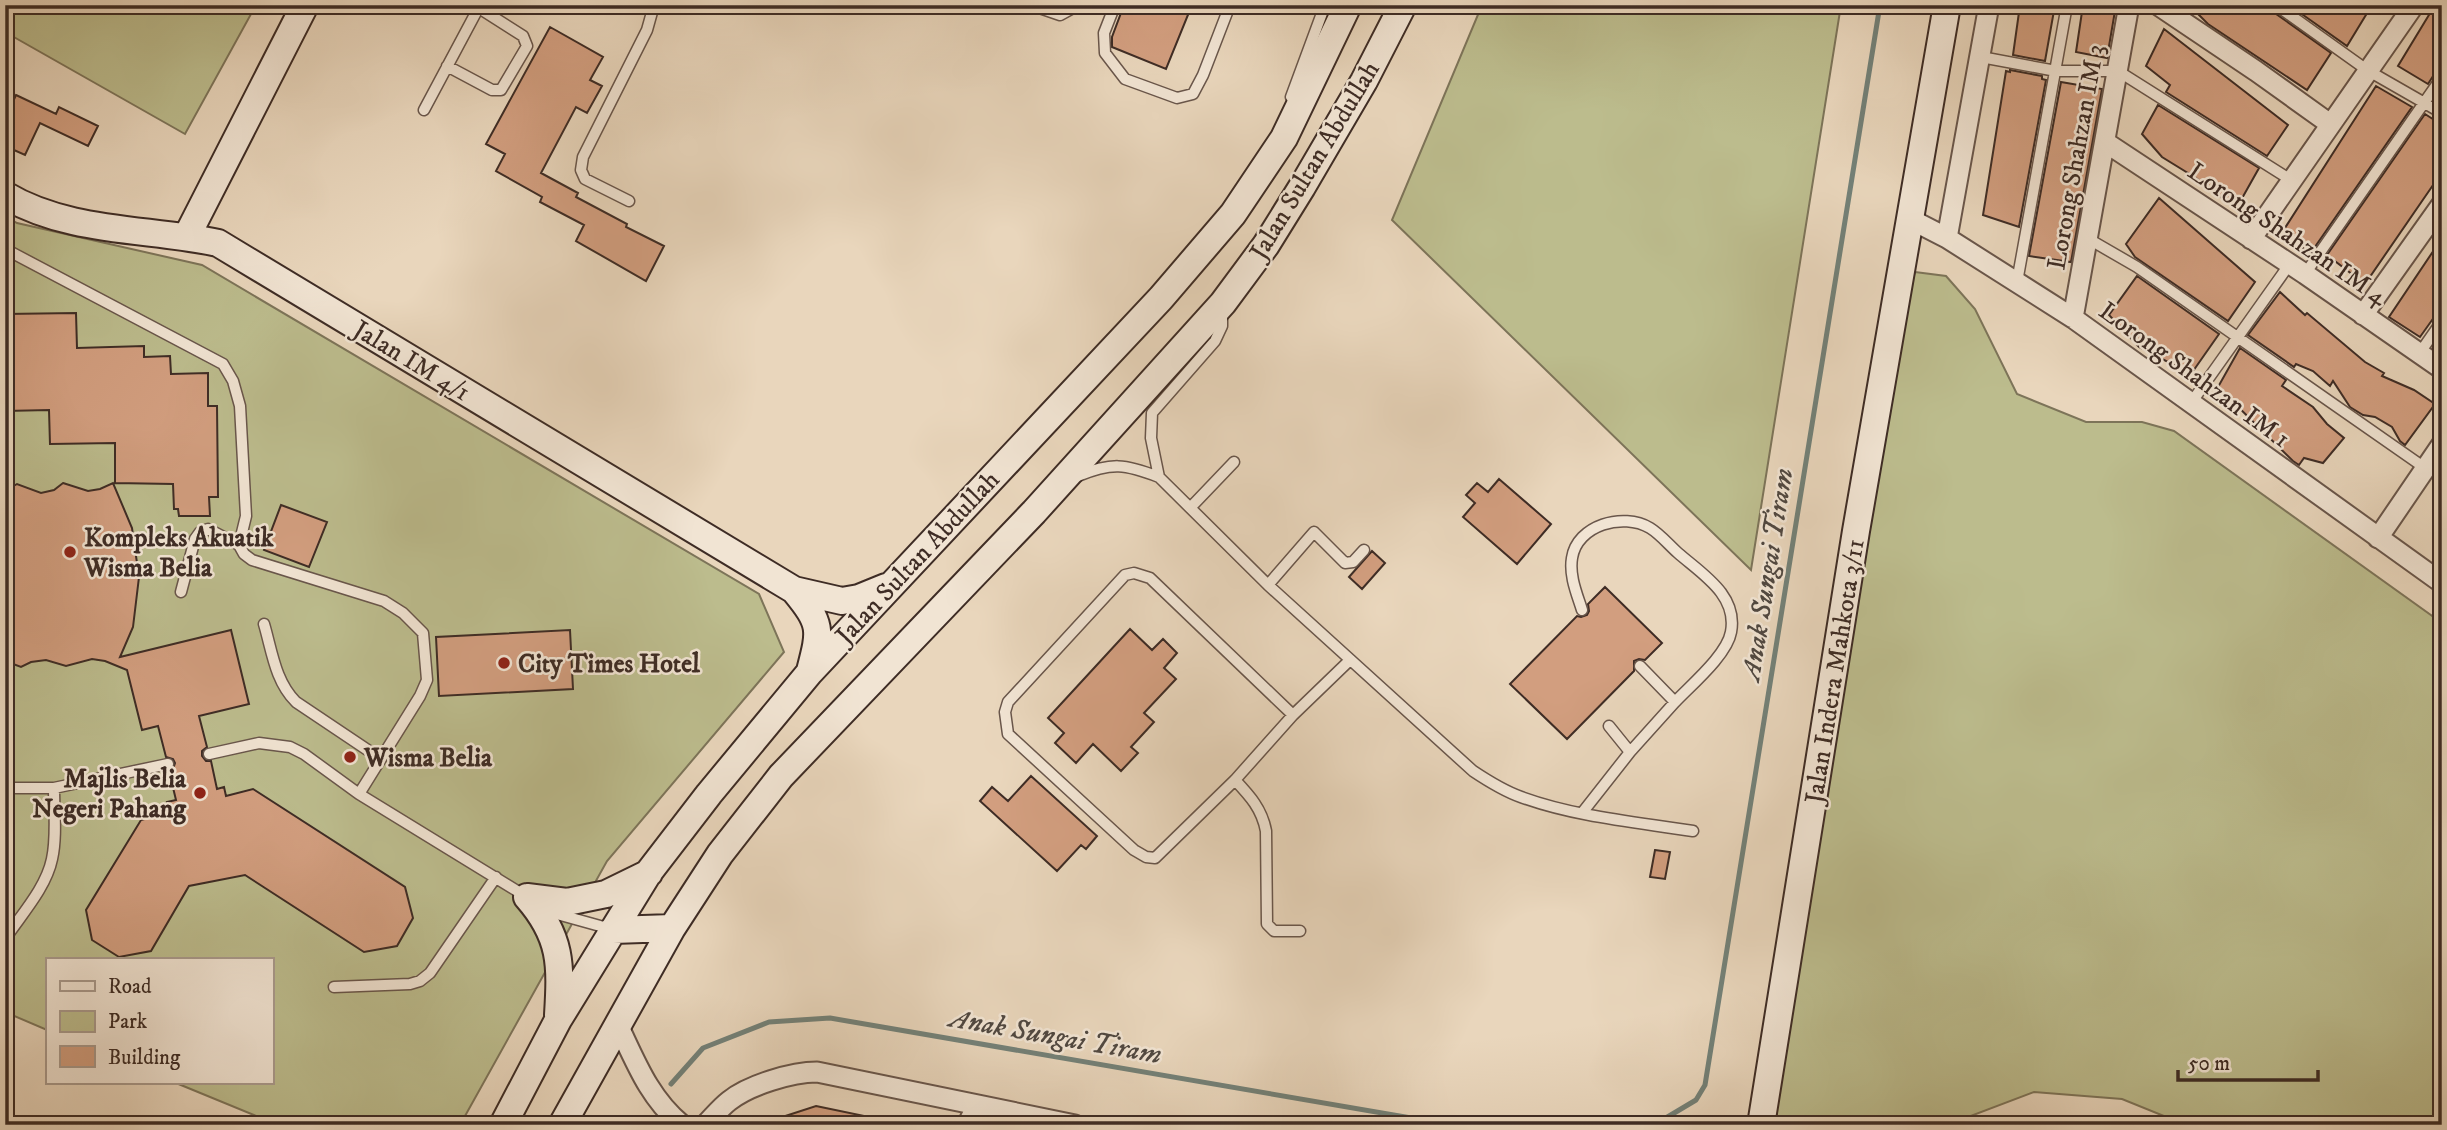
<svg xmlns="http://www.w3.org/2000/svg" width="2447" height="1130" viewBox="0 0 2447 1130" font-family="'IM FELL DW Pica',serif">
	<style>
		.green { fill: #bcbc8d; stroke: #7d7459; stroke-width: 2 }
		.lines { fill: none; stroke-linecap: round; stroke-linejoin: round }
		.stream { stroke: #738178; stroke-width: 5 }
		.building { fill: #d29e7f; stroke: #3e2c25; stroke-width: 2 }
		.lane-casing { stroke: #69564b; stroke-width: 13 }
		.street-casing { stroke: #69564b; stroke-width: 23 }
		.secondary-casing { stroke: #3e2c25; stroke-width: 30 }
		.lane { stroke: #f1e4d3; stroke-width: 10 }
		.street { stroke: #f1e4d3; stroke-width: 19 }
		.secondary { stroke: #f1e4d3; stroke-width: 26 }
		.poi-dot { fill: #8f2418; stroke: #f1e4d3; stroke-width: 2.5 }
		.labels { text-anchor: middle; stroke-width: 5; stroke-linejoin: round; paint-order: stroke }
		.street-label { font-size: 26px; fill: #3e2c25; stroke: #f1e4d3 }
		.poi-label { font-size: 26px; font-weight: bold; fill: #3e2c25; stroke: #f1e4d3; text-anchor: start }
		.water-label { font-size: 28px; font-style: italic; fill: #504841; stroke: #f1e4d3 }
	</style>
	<rect width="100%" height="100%" fill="#e9d6bc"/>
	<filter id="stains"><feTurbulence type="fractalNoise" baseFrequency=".00286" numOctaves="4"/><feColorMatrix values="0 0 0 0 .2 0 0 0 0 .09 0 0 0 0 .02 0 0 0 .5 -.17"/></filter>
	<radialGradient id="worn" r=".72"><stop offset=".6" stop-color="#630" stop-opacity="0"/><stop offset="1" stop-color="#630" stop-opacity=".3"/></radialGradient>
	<path class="green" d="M5,5H256L185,134L5,32Z
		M1482,5H1841L1751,570L1392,220Z
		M5,216L17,223L202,265L759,594L784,652L607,861L460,1125H278L176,1083H271V960H47V1030L5,1012Z
		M1915,272L1946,276L1975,309L2017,394L2086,422H2142L2174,431L2442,623V1125H2186L2122,1099L2034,1092L1947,1125H1782L1766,1093L1883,383Z"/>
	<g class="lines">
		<path class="stream" d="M671,1084L703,1048L769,1022L830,1018L1452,1125
			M1654,1125L1696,1100L1705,1085L1880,5"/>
	</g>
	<path class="building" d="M1124,5H1192L1166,69L1112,47V37Z
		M2020,5H2055L2045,61L2013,55Z
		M2083,5H2116L2107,58L2076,52Z
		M2189,5H2269L2272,11L2331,53L2307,90L2208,24Z
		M2289,5H2372L2347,46Z
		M2435,5H2442V62L2428,84L2398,66Z
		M550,27L603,57L590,80L602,86L587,113L576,107L541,173L578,193L576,197L627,224L626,227L664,246L646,281L576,241L584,225L540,202L542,197L496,171L505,154L486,144Z
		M2164,29L2288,125L2267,156L2166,92L2170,85L2146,66Z
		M2010,70L2042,76V79L2046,80L2019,227L1983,215L2006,71L2010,72Z
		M2061,82L2102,89L2071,262L2029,256Z
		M2376,86L2412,107L2310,254L2283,231Z
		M16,95L56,114L59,107L98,126L88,146L40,123L25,155L5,146V119Z
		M2158,105L2259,168L2236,209L2196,178L2162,157L2142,134Z
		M2425,114L2442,125V172L2365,284L2327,255Z
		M2159,198L2255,282L2228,321L2135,257L2126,244Z
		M2442,238V306L2420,337L2389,317Z
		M2137,276L2219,334L2191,374L2139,347L2109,315Z
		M2280,292L2305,315L2307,313L2365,362L2384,373L2382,376L2414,390L2435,404L2405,445L2400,441L2392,427L2375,417L2363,415L2350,407L2333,381L2330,386L2313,371L2296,364L2294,367L2248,335Z
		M76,313L77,348L144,346V357L170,356L171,374L208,373V406H217L218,497H209L210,516H179L178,509H174L173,484L115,483V443L50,444L49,410L5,411V314Z
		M2240,348L2286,380L2282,386L2313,407L2327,424L2344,438L2323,463L2304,458L2299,465L2293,461L2218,387Z
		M1499,479L1551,524L1517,564L1463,517L1475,503L1466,495L1477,483L1488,492Z
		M63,483L88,491L100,489L113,483L132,528L139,577L133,627L120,657L231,630L249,704L199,716L207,747L202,751V756L206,761H211L217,789L224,787L226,796L253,789L405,887L413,918L397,946L364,952L245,875L189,886L151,951L119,957L92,940L86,910L141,820L170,812L167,802L176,800L169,771L173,769L175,763L173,759L166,757L158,726L142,730L127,670L105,661L92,659L66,666L46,660L31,662L21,667L5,661V491L17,484L41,493L54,490Z
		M281,505L327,522L309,567L264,550Z
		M1372,551L1385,563L1362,589L1349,577Z
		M1605,587L1662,643L1645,660L1639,659L1634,661V671L1567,739L1510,684L1577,616L1581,617L1587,615L1589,611L1588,604Z
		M1130,629L1152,650L1163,639L1177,653L1164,668L1176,679L1144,713L1154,722L1131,747L1138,753L1121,771L1093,744L1076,763L1055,743L1064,733L1048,718Z
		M570,630L573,689L439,696L436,637Z
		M1031,776L1097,836L1086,849L1081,845L1057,871L980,801L992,787L1008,801Z
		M1655,850L1670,852L1665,879L1650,877Z
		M816,1106L874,1118V1125H768L767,1122Z"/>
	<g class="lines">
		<g class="lane-casing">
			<path id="lane" d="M1031,5L1060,15L1071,9L1072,5
				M1115,5L1104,33L1105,53L1125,79L1177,98L1193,94L1203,75L1230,5
				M2276,5L2367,70L2442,113
				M1981,57L2056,71H2118L2291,180
				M447,66L492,90H501L527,46L523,36L479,8
				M1291,97L1325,5
				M424,110L480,5
				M629,201L585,179L581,170L583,157L647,30L654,5
				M2087,238L2137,267L2425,468
				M5,249L223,364L233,381L240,406L246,516L239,545L244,554L252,560L384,601L403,613L423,633L427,680L420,696L359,794
				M2305,274L2442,77
				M2017,282L2067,5
				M2419,354L2442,321
				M2191,403L2289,265
				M1078,476C1112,462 1125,464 1159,477L1268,585L1473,771C1488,781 1504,791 1521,797C1576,817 1636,822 1693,831
				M1159,477L1151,438L1152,413L1215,341L1222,326V311
				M1191,507L1234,462
				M1268,585L1314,532L1345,563L1353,562L1364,550
				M181,592L195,539L200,532L208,529L239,545
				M1582,610C1577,594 1569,576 1572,558C1577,525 1623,512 1650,528C1660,534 1669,545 1678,553C1702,574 1738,595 1731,632C1727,655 1691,685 1675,702L1640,666
				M264,624C272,651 275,681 296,702L381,759
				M1293,715L1150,578L1134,573L1125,575L1008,702L1005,712L1008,734L1134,850L1146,857L1155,858L1235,780L1293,715L1350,660
				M1609,726L1630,752
				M209,754L259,743L290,747L304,754L359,794L527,897
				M1235,780C1250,796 1262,809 1266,831L1267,924L1274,931H1300
				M5,788H54L168,764
				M1582,813L1630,752L1675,702
				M546,908L557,914L611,929
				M5,939C21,915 46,888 52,859C57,837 54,811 54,788
				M334,987L410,984L420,981L430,973L496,877"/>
		</g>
		<g class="street-casing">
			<path id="street" d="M2158,5L2256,71L2330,124
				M2105,142L2305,274L2442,369
				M1910,219L1947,238L2073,318L2442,583
				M1947,238L1989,5
				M2251,239L2414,5
				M2363,315L2442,204
				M2073,318L2129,5
				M2378,538L2442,444
				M619,1027C636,1063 650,1099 682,1125
				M705,1125C713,1117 720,1108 729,1101C749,1085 792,1072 817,1072L1075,1125
				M967,1125L977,1106"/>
		</g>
		<g class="secondary-casing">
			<path id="secondary" d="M5,195C68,233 148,228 218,243L794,590L842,601L859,598L886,587
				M187,236L305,5
				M794,590C822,624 821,629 810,671
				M527,897C562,937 561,965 558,1015
				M527,897L567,902L606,894L649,873
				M613,930L672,928
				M503,1125L558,1020L649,872L709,794L810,672L1161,298L1233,214L1284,138L1348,5
				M562,1125L672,928L720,854L781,776L1034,512L1223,303L1266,245L1302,187L1364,81L1403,5
				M1761,1125L1856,531L1947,5"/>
		</g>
		<use href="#lane" class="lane"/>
		<use href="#street" class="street"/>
		<use href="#secondary" class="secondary"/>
	</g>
	<g class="poi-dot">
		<circle cx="70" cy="552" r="7"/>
		<circle cx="504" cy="663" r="7"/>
		<circle cx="350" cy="757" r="7"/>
		<circle cx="200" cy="793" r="7"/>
	</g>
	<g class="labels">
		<g class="street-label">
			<text transform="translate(2075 157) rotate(-80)" y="9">Lorong Shahzan IM 3</text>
			<text transform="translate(1314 160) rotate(-59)" y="9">Jalan Sultan Abdullah</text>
			<text transform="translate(2288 233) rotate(34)" y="9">Lorong Shahzan IM 4</text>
			<text transform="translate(412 360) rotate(31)" y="9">Jalan IM 4/1</text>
			<text transform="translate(2195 374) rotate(36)" y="9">Lorong Shahzan IM 1</text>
			<text transform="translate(917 557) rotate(-47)" y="9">Jalan Sultan Abdullah</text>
			<text transform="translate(1834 671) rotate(-81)" y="9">Jalan Indera Mahkota 3/11</text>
		</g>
		<g class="poi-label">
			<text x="84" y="546">Kompleks Akuatik<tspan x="84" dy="30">Wisma Belia</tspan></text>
			<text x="518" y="672">City Times Hotel</text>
			<text x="364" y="766">Wisma Belia</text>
			<text x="186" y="787" text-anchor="end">Majlis Belia<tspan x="186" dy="30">Negeri Pahang</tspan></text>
		</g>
		<g class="water-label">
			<text transform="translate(1766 574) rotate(-81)" y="10">Anak Sungai Tiram</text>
			<text transform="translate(1056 1035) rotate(10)" y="10">Anak Sungai Tiram</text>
		</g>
	</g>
	<rect width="2447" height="1130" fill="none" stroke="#e9d6bc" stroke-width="28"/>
	<rect x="7" y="7" width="2433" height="1116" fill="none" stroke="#3e2c25" stroke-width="3.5"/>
	<rect x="14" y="14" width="2419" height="1102" fill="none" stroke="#3e2c25" stroke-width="2"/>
	<rect x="46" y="958" width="228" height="126" fill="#f1e4d3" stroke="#a99a8d" stroke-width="2"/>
	<rect x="60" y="981" width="35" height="10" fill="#f1e4d3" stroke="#a99a8d" stroke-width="2"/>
	<text x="108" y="993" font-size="21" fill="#3e2c25">Road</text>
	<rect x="60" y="1011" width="35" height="21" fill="#bcbc8d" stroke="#a99a8d" stroke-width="2"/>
	<text x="108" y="1028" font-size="21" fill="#3e2c25">Park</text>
	<rect x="60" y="1046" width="35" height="21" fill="#d29e7f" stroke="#a99a8d" stroke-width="2"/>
	<text x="108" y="1064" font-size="21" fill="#3e2c25">Building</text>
	<path d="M2178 1070v10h140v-10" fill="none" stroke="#3e2c25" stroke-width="3.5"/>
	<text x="2188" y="1070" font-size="21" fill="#3e2c25" stroke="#f1e4d3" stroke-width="5" paint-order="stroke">50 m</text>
	<rect width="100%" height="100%" filter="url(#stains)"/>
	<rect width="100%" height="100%" fill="url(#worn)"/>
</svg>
